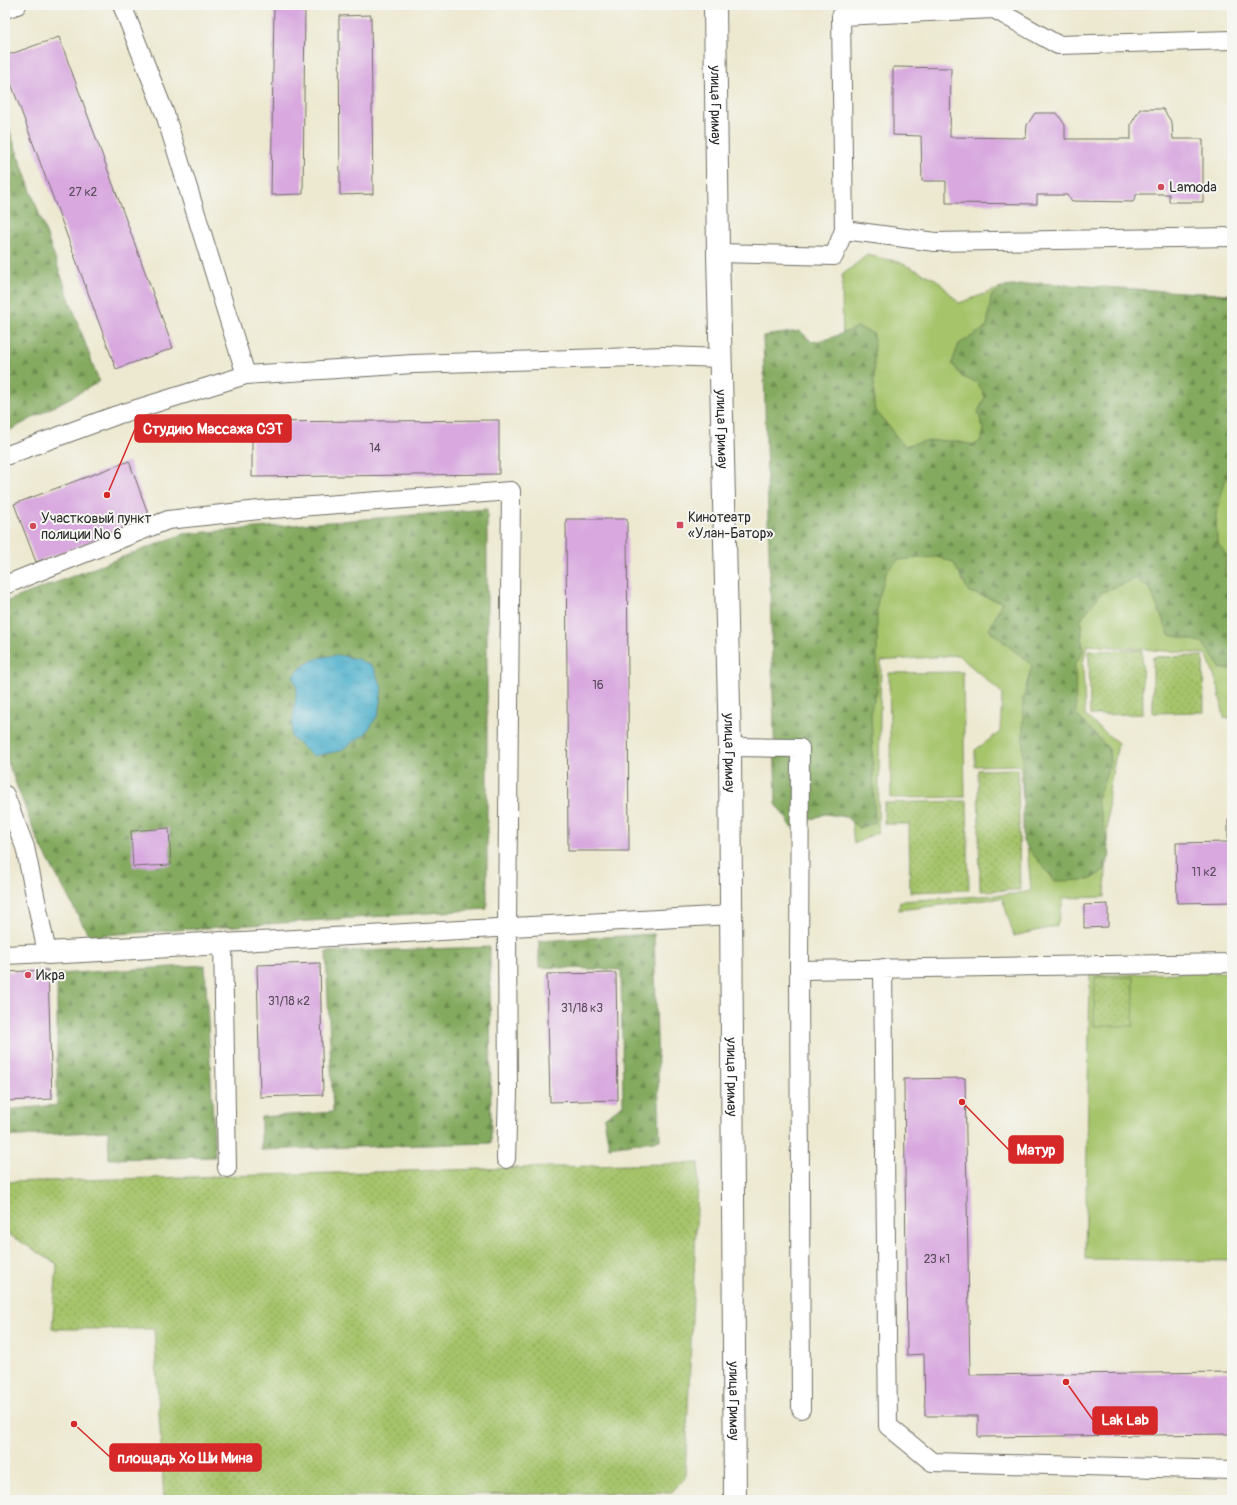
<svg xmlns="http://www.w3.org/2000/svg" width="1237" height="1505" viewBox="0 0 1237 1505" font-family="Pangolin,sans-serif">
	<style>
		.green { fill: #a6c46b; stroke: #68784b }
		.forest { fill: url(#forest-firs); stroke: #586a45 }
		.park { fill: url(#park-dots); stroke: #68784b }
		.water { fill: url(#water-ripples); stroke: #3c6d7b }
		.building { fill: #d8a8df }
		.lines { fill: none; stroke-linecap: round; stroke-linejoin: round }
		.service-casing { stroke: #6f6e65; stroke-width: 20 }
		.minor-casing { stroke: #6f6e65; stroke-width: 24 }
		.tertiary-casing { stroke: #6f6e65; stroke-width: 24 }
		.service { stroke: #fff; stroke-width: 18 }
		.minor { stroke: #fff; stroke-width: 22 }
		.tertiary { stroke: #fff; stroke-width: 22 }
		.poi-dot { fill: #d1495b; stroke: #f6f6f2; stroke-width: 1.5 }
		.labels { text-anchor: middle; stroke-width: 4; stroke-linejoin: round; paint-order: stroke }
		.number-label { font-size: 12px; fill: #564a58 }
		.street-label { font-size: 14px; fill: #2b2b2b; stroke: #f6f6f2 }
		.poi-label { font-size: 14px; fill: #2b2b2b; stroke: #f6f6f2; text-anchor: start }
		.leader { fill: none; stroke: #d62828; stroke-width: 1.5 }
		.callout-dot { fill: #d62828; stroke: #f6f6f2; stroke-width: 1.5 }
		.callout { fill: #d62828; stroke: #d62828; stroke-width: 1.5 }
		.callout-label { font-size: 15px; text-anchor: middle; font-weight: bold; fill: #fff }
	</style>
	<defs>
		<pattern id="forest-firs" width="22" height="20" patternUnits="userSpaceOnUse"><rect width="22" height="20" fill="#84aa5f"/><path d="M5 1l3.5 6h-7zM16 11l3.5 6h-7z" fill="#6c8b4f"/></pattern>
		<pattern id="park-dots" width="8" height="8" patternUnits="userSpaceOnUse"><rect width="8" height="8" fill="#a6c46b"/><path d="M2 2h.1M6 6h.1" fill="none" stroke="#879f58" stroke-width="1.8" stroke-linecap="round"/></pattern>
		<pattern id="water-ripples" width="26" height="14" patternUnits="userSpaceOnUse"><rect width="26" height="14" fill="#4cafcb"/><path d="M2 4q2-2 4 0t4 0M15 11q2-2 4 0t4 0" fill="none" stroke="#3f8fa5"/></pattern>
	</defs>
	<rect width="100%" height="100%" fill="#f6f6f2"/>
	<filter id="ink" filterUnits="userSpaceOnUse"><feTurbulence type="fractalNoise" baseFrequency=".025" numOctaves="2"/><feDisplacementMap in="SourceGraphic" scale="8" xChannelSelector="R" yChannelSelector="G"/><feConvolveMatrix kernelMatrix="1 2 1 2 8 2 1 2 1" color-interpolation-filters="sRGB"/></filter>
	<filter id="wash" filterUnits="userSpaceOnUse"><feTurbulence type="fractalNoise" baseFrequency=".012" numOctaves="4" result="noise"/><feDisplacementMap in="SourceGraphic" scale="16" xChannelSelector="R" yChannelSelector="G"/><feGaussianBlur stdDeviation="0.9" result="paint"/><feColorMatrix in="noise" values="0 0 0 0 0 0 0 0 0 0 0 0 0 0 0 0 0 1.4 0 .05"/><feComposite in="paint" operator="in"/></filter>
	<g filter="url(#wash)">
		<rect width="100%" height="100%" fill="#ede9d1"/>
		<path class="green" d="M867,255L899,262L937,280L959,303L1004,287L1232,294V719L1224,718L1218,686L1206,654L1087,645L1083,663L1085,716L1118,743L1109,791L1105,897L1064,898L1057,926L1014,936L1002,898L899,910L900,901L1013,894L1031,891L1020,765L975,766V750L1000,732L1002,693L958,655L881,661L878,832L854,844L847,777L842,275Z
			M963,672L965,797L891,798L889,673Z
			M1232,972V1261L1085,1259L1090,975Z"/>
		<path class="forest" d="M5,118L99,382L5,433Z
			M1038,283L1232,295V475L1226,478L1216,515L1217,542L1227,556L1225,573L1232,586V669H1221L1202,642L1169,635L1150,589L1136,579L1102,592L1081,619L1083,651L1075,665L1076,714L1109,749L1110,765L1097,799L1110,855L1104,871L1089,880L1055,881L1023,842V698L1032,665L989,630L1002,602L969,592L953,562L936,557L898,560L886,572L877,604V693L871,709L875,823L859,828L846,817L825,814L792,827L776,804L763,336L800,331L812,342L828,339L858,327L874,334V408L904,446C927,439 951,439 974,445L982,440L983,428L978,412L985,397L978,383L962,377L952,363L959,344L987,327L991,296L1004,287Z
			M487,509V909L89,936L37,839L5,755V602L183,534Z
			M654,934L660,1140L609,1147L604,1118L623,1105L621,970L539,967V941Z
			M490,947L491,1143L261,1150V1117L333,1112L326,952Z
			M205,965L215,1157L109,1159L108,1131L5,1137V1110L57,1105V974Z"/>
		<path class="park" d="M1142,650L1143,714L1090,715L1089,651Z
			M1203,656L1204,712L1153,713V657Z
			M1018,769L1020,890L980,891L978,770Z
			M967,801L969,890L910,892L909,824H884V803Z
			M1095,977H1134L1133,1026H1094Z
			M699,1163L685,1477L672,1492L164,1499L154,1329H52L57,1264L5,1232V1182Z"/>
		<path class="water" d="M338,655L357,659L373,667L382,688L378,715L366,733L340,751L313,756L291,737L297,687L293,676C308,660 317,657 338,655Z"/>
		<g id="blocks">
			<path class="building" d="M274,5H305L303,194L271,195Z
				M371,15L373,194L340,195L339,16Z
				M59,37L173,348L116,369L5,67V56Z
				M893,67L951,68L950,137L1026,138L1027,125L1035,113H1057L1065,125V139H1131V124L1140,109H1163L1172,123L1173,139H1203V202H1169V194H1137L1133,202L1072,201L1067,195H1037V204L946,203V181H922L921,136L893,135Z
				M499,420V474L252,477V422Z
				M129,461L150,519L36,562L14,504Z
				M566,519H627L629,851H568Z
				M1228,820H1232V902L1177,903L1176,843L1228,842Z
				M169,828L171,865L133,867L131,831Z
				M1108,904V927L1084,928V905Z
				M320,963L323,1095L260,1097L257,965Z
				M48,970L52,1099L5,1101V972Z
				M616,973L618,1100L550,1102L547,974Z
				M965,1078L970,1375L1232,1372V1434L978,1437V1416H925L924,1354L907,1355L904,1079Z"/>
		</g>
	</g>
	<g filter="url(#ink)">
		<use href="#blocks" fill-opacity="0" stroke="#6f6e65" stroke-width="1"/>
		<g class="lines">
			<g class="service-casing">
				<path id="service" d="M122,5L165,114L246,375
					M5,9L17,5
					M844,230L935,242L1232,237
					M718,253L834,256L844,230L841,16L994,9L1058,45L1232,40
					M5,456L117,415L246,375L413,364L666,356L721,358
					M5,585L168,520L259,510L511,491L507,927L508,1092L506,1159
					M730,747L800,748L799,970L801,1409
					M5,795L25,847L47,953L5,955
					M883,968L888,1426L932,1462L1232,1470
					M799,970L1232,963
					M227,1168L223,943L732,915"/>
			</g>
			<g class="minor-casing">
				<path id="minor" d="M47,953L223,943"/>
			</g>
			<g class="tertiary-casing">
				<g id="tertiary">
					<path id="s1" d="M715,5L718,253L730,747L735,1500"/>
				</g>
			</g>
			<use href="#service" class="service"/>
			<use href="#minor" class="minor"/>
			<use href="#tertiary" class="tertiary"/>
		</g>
	</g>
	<g class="poi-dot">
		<circle cx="1161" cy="187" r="4"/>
		<rect x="676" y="521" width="8" height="8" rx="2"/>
		<circle cx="33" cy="526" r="4"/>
		<circle cx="28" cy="975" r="4"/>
	</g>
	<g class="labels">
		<g class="number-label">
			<text x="83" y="196">27 к2</text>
			<text x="375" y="452">14</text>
			<text x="598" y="689">16</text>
			<text x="1204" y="876">11 к2</text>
			<text x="289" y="1005">31/18 к2</text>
			<text x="582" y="1012">31/18 к3</text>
			<text x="937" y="1263">23 к1</text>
		</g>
		<g class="street-label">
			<text dy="5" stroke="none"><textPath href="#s1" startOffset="100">улица Гримау</textPath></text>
			<text dy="5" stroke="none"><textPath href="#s1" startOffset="424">улица Гримау</textPath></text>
			<text dy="5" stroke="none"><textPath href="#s1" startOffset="748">улица Гримау</textPath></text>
			<text dy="5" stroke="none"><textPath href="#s1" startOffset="1072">улица Гримау</textPath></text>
			<text dy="5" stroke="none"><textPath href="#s1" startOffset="1396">улица Гримау</textPath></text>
		</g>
		<g class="poi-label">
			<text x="1169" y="192">Lamoda</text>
			<text x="688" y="522">Кинотеатр<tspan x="688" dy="16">«Улан-Батор»</tspan></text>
			<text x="41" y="523">Участковый пункт<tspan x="41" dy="16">полиции № 6</tspan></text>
			<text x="36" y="980">Икра</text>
		</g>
	</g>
	<path class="leader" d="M107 495L135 429M962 1102L1009 1150M1066 1382L1093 1420M74 1424L110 1457"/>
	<g class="callout-dot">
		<circle cx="107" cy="495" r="4"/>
		<circle cx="962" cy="1102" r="4"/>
		<circle cx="1066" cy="1382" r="4"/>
		<circle cx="74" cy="1424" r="4"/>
	</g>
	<g class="callout">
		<rect x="135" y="415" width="156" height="27" rx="4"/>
		<rect x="1009" y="1136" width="54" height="27" rx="4"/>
		<rect x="1093" y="1407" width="64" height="27" rx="4"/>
		<rect x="110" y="1444" width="151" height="27" rx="4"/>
	</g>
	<g class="callout-label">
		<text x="213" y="434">Студию Массажа СЭТ</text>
		<text x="1036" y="1155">Матур</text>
		<text x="1125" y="1425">Lak Lab</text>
		<text x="185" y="1463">площадь Хо Ши Мина</text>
	</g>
	<rect width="1237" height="1505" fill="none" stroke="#f6f6f2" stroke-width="20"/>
</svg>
